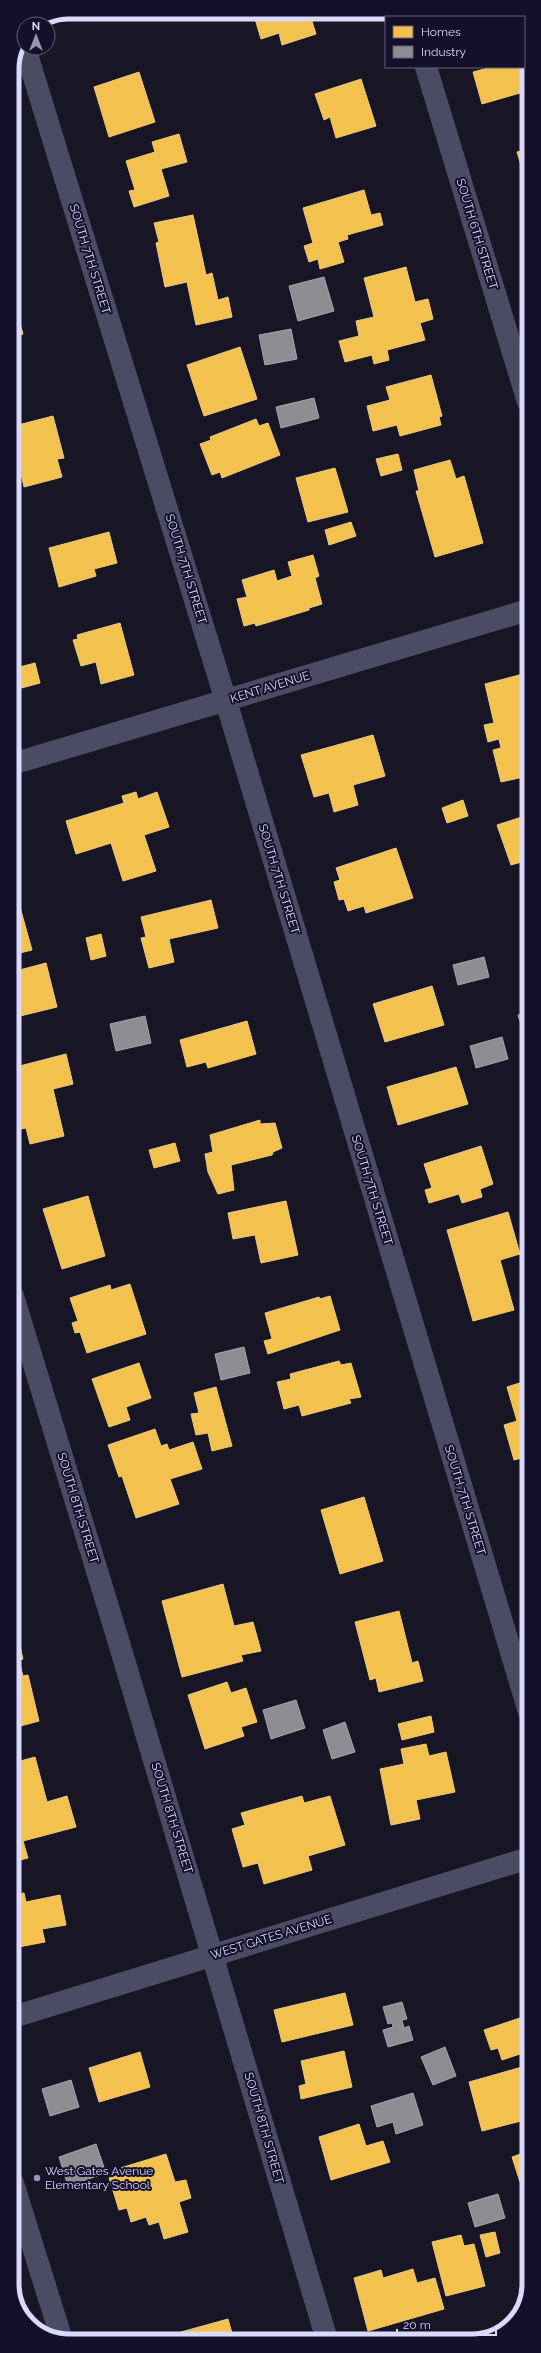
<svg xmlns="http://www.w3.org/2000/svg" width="541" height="2353" viewBox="0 0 541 2353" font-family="Raleway,sans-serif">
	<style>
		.homes { fill: #f2c14e; stroke: #ebc883 }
		.industry { fill: #8d8d92; stroke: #a5a4b3 }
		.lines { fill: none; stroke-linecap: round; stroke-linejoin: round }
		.minor { stroke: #4b4b64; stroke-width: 22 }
		.poi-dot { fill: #9795b2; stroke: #14102a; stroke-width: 1.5 }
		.labels { text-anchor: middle; stroke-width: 4; stroke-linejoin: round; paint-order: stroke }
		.street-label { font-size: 12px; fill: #dcd9ff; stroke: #14102a }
		.poi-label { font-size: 12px; fill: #dcd9ff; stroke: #14102a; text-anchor: start }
		.rim { fill: none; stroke: #dcd9ff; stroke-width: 5 }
	</style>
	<rect width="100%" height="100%" fill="#181624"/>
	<path class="homes" d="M253,12H309L316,34L282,45L279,33L261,39Z
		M527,57L528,102L523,103L520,93L482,104L473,72L492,67H524V58Z
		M139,72L155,122L109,137L94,87Z
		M361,79L376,126L336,138L330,117L324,120L315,94Z
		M179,134L187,162L161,169L169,196L134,207L129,191L135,190L126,161L155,152L152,142Z
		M528,149V188L517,152Z
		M364,190L371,215L380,213L383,225L347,235L348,239L338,242L344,262L320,269L318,259L309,262L304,246L313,243L303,208Z
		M193,215L206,275L212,273L218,300L228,297L232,317L196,325L187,282L165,287L156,243L159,242L154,223Z
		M406,267L415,302L428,299L433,319L420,323L425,340L387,350L389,360L374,364L372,355L345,362L339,341L359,336L356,321L374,317L364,278Z
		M12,296L23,334L17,336L20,348L12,350Z
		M240,347L257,399L204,416L187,365Z
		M431,375L442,416L439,417L441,425L400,436L397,425L373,431L367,406L390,400L386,387Z
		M12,413H14L18,425L53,416L64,458L57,459L62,477L24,487L21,473L12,475Z
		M256,419L259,426L268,423L280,455L222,478L220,472L212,475L200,444L211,440L210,437Z
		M398,454L402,470L381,476L376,459Z
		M450,460L456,479L464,476L483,543L435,557L416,491H419L414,470Z
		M335,468L348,512L308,522L296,478Z
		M351,522L356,536L329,545L325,530Z
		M109,532L117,563L94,569L96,576L59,587L49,548Z
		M313,555L319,576L315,578L322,604L309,608V610L256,626L255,623L244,626L237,599L247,597L242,580L274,570L277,581L292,576L288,562Z
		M120,623L134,675L101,684L96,662L81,666L73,640L78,639L77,635Z
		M35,663L40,683L14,690L12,669Z
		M523,674L528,696V729L523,731L528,754V776L501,782L493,750L501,748L499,739L488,742L484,725L494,723L485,684Z
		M373,735L385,776L353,785L358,805L334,812L329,793L314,797L301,755Z
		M136,792L138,799L157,792L169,827L144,835L156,871L123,881L111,843L76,854L66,821L124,803L122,796Z
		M463,800L468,816L447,823L442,808Z
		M528,815V860L511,865L497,825Z
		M396,848L413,898L366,913L364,906L348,911L344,899L339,900L334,882L340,880L336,868Z
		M18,900L32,950L12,955V902Z
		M211,900L218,928L169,939L174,962L149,968L141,938L146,937L141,917Z
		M101,934L106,956L91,960L86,938Z
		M46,963L57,1007L12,1018V972Z
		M432,986L444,1025L385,1042L373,1004Z
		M247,1021L256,1054L208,1068L206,1062L187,1067L180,1040Z
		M66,1054L73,1084L53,1089L64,1136L30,1144L26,1128L16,1130L13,1116L12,1068Z
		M456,1067L468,1104L398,1125L387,1087Z
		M260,1120V1124L275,1123L282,1148L273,1152L272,1155L231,1165L234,1190L218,1194L208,1172L205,1154L213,1152L210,1135Z
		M175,1143L180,1161L154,1168L149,1150Z
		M481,1146L493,1184L480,1189L482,1197L462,1203L459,1194L429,1203L425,1190L432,1188L424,1164Z
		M88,1196L105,1256L62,1269L43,1209Z
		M286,1201L298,1255L261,1263L255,1235L233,1239L228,1213Z
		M508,1212L520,1254L500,1260L514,1310L473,1321L447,1230Z
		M130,1284L146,1334L87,1353L80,1332L75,1333L72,1323L78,1321L70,1298L110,1285L111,1290Z
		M330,1296L340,1330L268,1354L264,1341L272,1339L265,1313L319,1297L320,1299Z
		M339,1361L341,1365L351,1363L361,1397L349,1399L351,1403L302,1416L299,1405L284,1409L277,1382L291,1379L290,1374Z
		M139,1363L151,1398L126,1407L130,1420L109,1427L92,1379Z
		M529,1380V1456L514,1460L504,1425L517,1421L507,1387Z
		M216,1387L232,1446L212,1451L208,1433L196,1435L191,1414L199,1413L194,1393Z
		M155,1429L161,1446L167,1444L169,1450L193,1442L202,1469L170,1479L179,1504L136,1518L122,1476L119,1477L108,1445Z
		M364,1497L383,1561L340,1574L321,1510Z
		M223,1584L234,1626L253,1622L261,1651L241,1655L243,1661L182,1677L162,1601Z
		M399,1611L412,1663L418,1661L423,1681L379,1692L376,1678L370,1680L355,1622Z
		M19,1642L23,1659L19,1660L23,1676L28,1675L39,1721L13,1728V1644Z
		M227,1682L231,1693L246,1688L257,1722L241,1727L244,1736L205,1749L188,1695Z
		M431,1716L434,1732L402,1740L398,1724Z
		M426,1744L429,1756L446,1752L455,1792L416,1800L420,1819L391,1825L380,1769L404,1764L401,1749Z
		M35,1757L47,1802L67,1796L76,1827L23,1841L28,1858L16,1861L13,1850V1763Z
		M302,1796L304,1803L330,1796L345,1845L308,1856L312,1870L264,1884L258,1863L243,1867L232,1829L245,1825L241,1813Z
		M24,1893L26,1902L60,1895L66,1925L42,1929L45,1942L13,1948V1895Z
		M345,1993L353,2025L282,2042L274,2010Z
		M529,2015V2051L502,2060L498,2048L491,2050L484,2030Z
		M344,2051L352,2087L301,2099L299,2086L306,2084L301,2061Z
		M140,2052L150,2087L99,2102L89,2068Z
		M529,2065V2119L482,2131L469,2082Z
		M359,2124L366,2146L383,2141L390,2162L331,2180L319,2137Z
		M529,2151V2179L520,2182L512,2157Z
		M166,2154L175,2182L186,2180L191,2198L179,2202L188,2232L164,2239L159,2222L149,2225L146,2217L131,2222L127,2208L119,2210L109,2178L119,2175L117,2169Z
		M495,2232L500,2253L486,2257L480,2235Z
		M461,2235L464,2246L474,2244L485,2286L446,2296L432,2242Z
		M413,2269L417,2283L435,2278L444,2309L368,2331L354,2278L381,2270L383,2278Z
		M228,2319L234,2340L184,2341L181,2332Z
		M440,2334L442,2340H422Z"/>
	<path class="industry" d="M324,277L334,311L298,321L289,286Z
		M291,329L297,359L265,365L259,335Z
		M314,398L319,418L281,428L276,407Z
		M484,957L489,977L458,985L453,965Z
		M528,1012V1046L518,1015Z
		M145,1016L151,1043L116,1051L110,1024Z
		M502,1037L508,1059L476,1068L470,1046Z
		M244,1347L250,1373L221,1380L215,1354Z
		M296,1700L305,1728L271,1739L263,1710Z
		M345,1722L355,1752L332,1759L323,1730Z
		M402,2002L407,2019L402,2020L404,2028L409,2026L413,2040L388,2047L383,2030L393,2027L392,2023L388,2024L383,2007Z
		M445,2047L456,2076L433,2085L421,2057Z
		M71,2080L79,2107L50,2116L42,2089Z
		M413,2093L423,2125L396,2134L393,2122L377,2127L371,2106Z
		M96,2144L106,2173L68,2186L59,2157Z
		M498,2194L505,2218L475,2227L468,2203Z"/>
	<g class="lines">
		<path class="minor" d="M410,12L411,17
			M25,48L226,701L529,1712
			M426,67L528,402
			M12,764L528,610
			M13,1296L116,1633L327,2340
			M13,2017L529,1858
			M13,2183L62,2340"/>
	</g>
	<circle class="poi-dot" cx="37" cy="2178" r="4"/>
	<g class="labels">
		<g class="street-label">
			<text transform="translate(477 234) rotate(73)" y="4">SOUTH 6TH STREET</text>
			<text transform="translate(90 259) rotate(73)" y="4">SOUTH 7TH STREET</text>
			<text transform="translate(186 569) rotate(73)" y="4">SOUTH 7TH STREET</text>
			<text transform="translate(270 687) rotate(-17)" y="4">KENT AVENUE</text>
			<text transform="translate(279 879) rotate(73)" y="4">SOUTH 7TH STREET</text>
			<text transform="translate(372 1190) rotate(73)" y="4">SOUTH 7TH STREET</text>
			<text transform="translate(465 1500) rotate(73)" y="4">SOUTH 7TH STREET</text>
			<text transform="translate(78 1508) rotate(73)" y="4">SOUTH 8TH STREET</text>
			<text transform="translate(172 1818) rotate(73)" y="4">SOUTH 8TH STREET</text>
			<text transform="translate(271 1937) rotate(-17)" y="4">WEST GATES AVENUE</text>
			<text transform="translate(264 2128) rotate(74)" y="4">SOUTH 8TH STREET</text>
		</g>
		<g class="poi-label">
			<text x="45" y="2175">West Gates Avenue<tspan x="45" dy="14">Elementary School</tspan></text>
		</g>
	</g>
	<path d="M0 0H541V2353H0ZM69 19H472A50 50 0 0 1 522 69V2284A50 50 0 0 1 472 2334H69A50 50 0 0 1 19 2284V69A50 50 0 0 1 69 19Z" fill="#14102a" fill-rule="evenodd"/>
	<path class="rim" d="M69 19H472A50 50 0 0 1 522 69V2284A50 50 0 0 1 472 2334H69A50 50 0 0 1 19 2284V69A50 50 0 0 1 69 19Z"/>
	<rect x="385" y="16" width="140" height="52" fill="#14102a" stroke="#64607f"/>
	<rect x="393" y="26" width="20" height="12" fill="#f2c14e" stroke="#64607f"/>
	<text x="421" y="36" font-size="12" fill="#dcd9ff">Homes</text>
	<rect x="393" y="46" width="20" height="12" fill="#8d8d92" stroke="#64607f"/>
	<text x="421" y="56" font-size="12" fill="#dcd9ff">Industry</text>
	<g transform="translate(36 36)"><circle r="19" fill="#14102a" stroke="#64607f"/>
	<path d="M0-3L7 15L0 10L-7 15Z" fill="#9795b2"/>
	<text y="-6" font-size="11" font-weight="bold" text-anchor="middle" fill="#dcd9ff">N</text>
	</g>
	<path d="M397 2329v6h99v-6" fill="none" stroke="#dcd9ff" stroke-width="2"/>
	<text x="403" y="2329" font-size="12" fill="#dcd9ff" stroke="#14102a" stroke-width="3" paint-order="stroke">20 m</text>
</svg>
